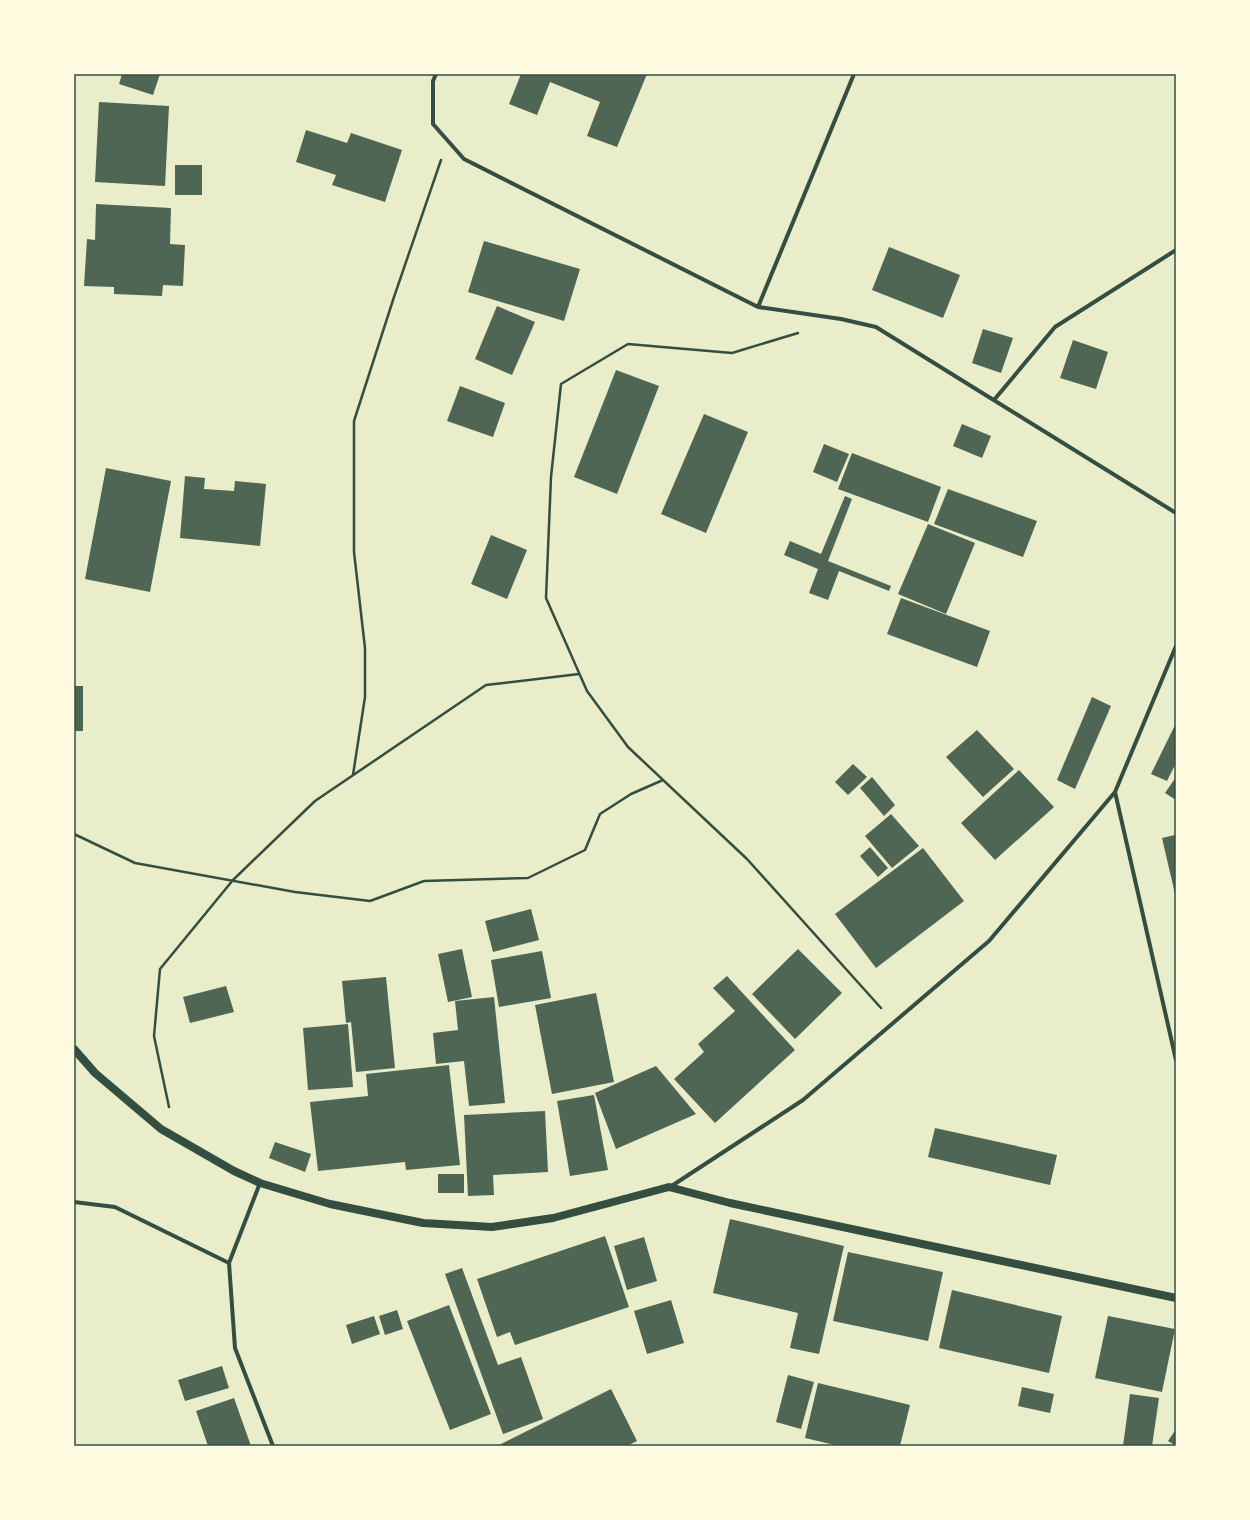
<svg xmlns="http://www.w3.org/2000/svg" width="1250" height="1520" viewBox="0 0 1250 1520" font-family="'Exo 2',sans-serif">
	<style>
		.building { fill: #4f6655 }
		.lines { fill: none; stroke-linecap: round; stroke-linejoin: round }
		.path { stroke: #344e41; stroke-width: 2.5 }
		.minor { stroke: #344e41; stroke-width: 4 }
		.secondary { stroke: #344e41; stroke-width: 8 }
		.neatline { fill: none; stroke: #344e41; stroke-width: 1.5 }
	</style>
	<rect width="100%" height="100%" fill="#e9edc9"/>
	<path class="building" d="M122,74H160L153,95L119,84Z
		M521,74H647L617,147L587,136L600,102L550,82L537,115L509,104Z
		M99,102L169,106L165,186L95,182Z
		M306,130L347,143L351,133L402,150L385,202L332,185L336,175L296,162Z
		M175,165H202V195H175Z
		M96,204L171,208L170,244L185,245L183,286L163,285L162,296L114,294V287L84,286L87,239L95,240Z
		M484,241L580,269L564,321L468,292Z
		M889,247L960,275L943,318L872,290Z
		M497,306L535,322L512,375L475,359Z
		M983,329L1013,338L1001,373L972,363Z
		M1073,340L1108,352L1096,389L1060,378Z
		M616,370L659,386L617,494L574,477Z
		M460,386L505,403L493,437L447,421Z
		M704,414L748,432L706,533L661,514Z
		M962,424L991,436L982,458L953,446Z
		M824,444L849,454L837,482L813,472Z
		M852,453L941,487L928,522L838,489Z
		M106,468L171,481L150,592L85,579Z
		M185,476L205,478L204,489L234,491L235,481L266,484L260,546L180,538Z
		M948,489L1037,521L1023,557L934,524Z
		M845,496L852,499L828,561L891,586L889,591L839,571L828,600L809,593L818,569L784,555L790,541L821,554Z
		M928,524L975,543L946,614L898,594Z
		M491,535L527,550L507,599L471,584Z
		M901,598L990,631L977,667L887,634Z
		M74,686H83V731H74Z
		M1092,697L1111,706L1075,789L1057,780Z
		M1176,723V763L1167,781L1151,774Z
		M977,730L1014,769L983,797L946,757Z
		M853,764L867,777L848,795L835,782Z
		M1019,770L1054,807L995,860L961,823Z
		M872,777L895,805L884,816L860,788Z
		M1176,777V800L1165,793Z
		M891,814L919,846L892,868L865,836Z
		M1175,835L1176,840L1175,894L1162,838Z
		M870,847L888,868L878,877L860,856Z
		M923,848L964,901L876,968L835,914Z
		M531,909L539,940L493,952L485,921Z
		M462,949L472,997L448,1002L438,954Z
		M798,949L842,993L795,1039L752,994Z
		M542,951L551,998L499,1007L491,960Z
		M727,976L795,1050L715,1123L674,1079L704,1052L698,1044L735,1011L713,988Z
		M386,977L395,1068L356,1072L351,1022L346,1023L342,981Z
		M226,986L234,1012L190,1023L183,997Z
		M596,993L614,1082L552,1094L535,1005Z
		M494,997L505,1103L469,1106L464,1061L436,1064L433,1033L458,1030L455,1001Z
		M348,1024L353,1087L308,1090L303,1028Z
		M449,1065L460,1165L406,1170L405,1162L318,1171L310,1102L368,1096L366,1074Z
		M656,1066L696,1114L616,1149L595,1093Z
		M594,1095L608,1170L570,1176L557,1101Z
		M545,1111L548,1172L493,1175L494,1195L468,1196L464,1115Z
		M935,1128L1057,1155L1050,1185L928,1157Z
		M275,1142L311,1154L305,1172L269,1158Z
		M438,1174H464V1193H438Z
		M730,1219L844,1246L819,1354L790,1348L798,1313L713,1293Z
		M605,1236L629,1307L515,1345L510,1332L497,1337L477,1279Z
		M644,1237L657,1281L627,1290L614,1246Z
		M848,1252L943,1272L928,1341L833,1321Z
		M462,1268L498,1365L521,1357L543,1419L503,1434L445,1274Z
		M952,1290L1062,1316L1049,1373L939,1348Z
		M671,1300L684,1343L647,1354L634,1311Z
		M449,1305L491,1414L450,1430L407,1321Z
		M397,1310L403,1329L385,1335L379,1316Z
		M374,1316L380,1334L352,1344L346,1325Z
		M1108,1316L1175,1329L1162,1392L1095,1378Z
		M222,1366L229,1388L185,1401L178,1380Z
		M788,1375L814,1382L801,1429L776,1422Z
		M818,1383L910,1405L900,1446H839L805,1438Z
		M1022,1387L1054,1394L1050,1413L1018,1406Z
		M611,1389L637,1441L627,1446H497Z
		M1130,1394L1159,1398L1152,1446H1123Z
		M234,1398L251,1446H208L196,1411Z
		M1176,1429V1446L1168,1441Z"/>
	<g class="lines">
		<path class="path" d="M798,333L732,353L628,344L561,384L551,477L546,598L587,691L628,747L747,859L881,1008
			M353,775L365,697V648L354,552V421L394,297L441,160
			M74,834L135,863L295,892L370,901L424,881L528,878L585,850L600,814L631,794L663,780
			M169,1107L154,1036L160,969L233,880L315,801L486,685L579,674"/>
		<path class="minor" d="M436,74L433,81V124L464,159L758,307L854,74
			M758,307L841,319L876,327L1176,513
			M994,400L1055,327L1176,250
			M1115,792L1176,1060
			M260,1183L229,1263L235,1348L273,1446
			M670,1187L803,1100L989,941L1115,792L1176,646
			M74,1202L115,1207L229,1263"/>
		<path class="secondary" d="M74,1049L95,1073L161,1129L234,1171L260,1183L330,1204L423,1223L492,1227L553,1218L669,1187L730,1203L1176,1298"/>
	</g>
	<rect width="1250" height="1520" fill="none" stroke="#fefae0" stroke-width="150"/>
	<rect x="75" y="75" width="1100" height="1370" class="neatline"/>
</svg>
